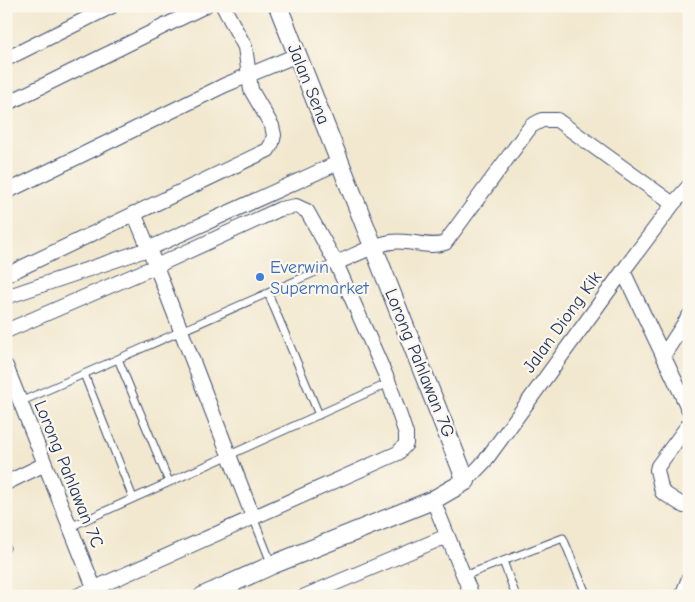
<svg xmlns="http://www.w3.org/2000/svg" width="695" height="602" viewBox="0 0 695 602" font-family="'Comic Neue',sans-serif">
	<style>
		.lines { fill: none; stroke-linecap: round; stroke-linejoin: round }
		.service-casing { stroke: #3b4b6f; stroke-width: 9 }
		.minor-casing { stroke: #3b4b6f; stroke-width: 16 }
		.tertiary-casing { stroke: #3b4b6f; stroke-width: 20 }
		.service { stroke: #fff; stroke-width: 7 }
		.minor { stroke: #fff; stroke-width: 14 }
		.tertiary { stroke: #fff; stroke-width: 18 }
		.shop-dot { fill: #3f7fe0; stroke: #fbf7ec; stroke-width: 2 }
		.labels { text-anchor: middle; stroke-width: 4.5; stroke-linejoin: round; paint-order: stroke }
		.street-label { font-size: 18px; fill: #1b2f5e; stroke: #fbf7ec }
		.shop-label { font-size: 18px; fill: #366cbe; stroke: #fbf7ec; text-anchor: start }
	</style>
	<rect width="100%" height="100%" fill="#fbf7ec"/>
	<filter id="ink" filterUnits="userSpaceOnUse"><feTurbulence type="fractalNoise" baseFrequency=".02" numOctaves="2"/><feDisplacementMap in="SourceGraphic" scale="10" xChannelSelector="R" yChannelSelector="G"/><feConvolveMatrix kernelMatrix="1 2 1 2 8 2 1 2 1" color-interpolation-filters="sRGB"/></filter>
	<filter id="wash" filterUnits="userSpaceOnUse"><feTurbulence type="fractalNoise" baseFrequency=".0096" numOctaves="4" result="noise"/><feDisplacementMap in="SourceGraphic" scale="20" xChannelSelector="R" yChannelSelector="G"/><feGaussianBlur stdDeviation="1.12" result="paint"/><feColorMatrix in="noise" values="0 0 0 0 0 0 0 0 0 0 0 0 0 0 0 0 0 1.4 0 .05"/><feComposite in="paint" operator="in"/></filter>
	<g filter="url(#wash)">
		<rect width="100%" height="100%" fill="#f2e8cf"/>
	</g>
	<g filter="url(#ink)">
		<g class="lines">
			<g class="service-casing">
				<path id="service" d="M268,293L319,415
					M118,359L169,482
					M84,374L133,498
					M20,402L336,263
					M253,517L272,565
					M70,527L389,383
					M6,547V548
					M503,561L516,596
					M464,576L563,538L587,596"/>
			</g>
			<g class="minor-casing">
				<path id="minor" d="M6,59L112,6
					M6,104L205,6
					M6,192L225,85L297,55
					M134,213L156,266L253,517
					M336,263C354,256 372,245 391,242C410,239 428,249 445,243L531,126L542,120H557L673,204
					M623,271L689,410
					M6,275L268,150L272,143L274,135L272,126L251,90L245,47L223,6
					M6,297L148,249L340,162
					M6,331L156,266L280,209L296,206L307,211L336,263L389,383L406,434V444L398,453L77,596
					M663,356L689,316
					M6,366L97,595
					M466,481L485,461L623,271L673,204L689,186
					M6,483L45,464
					M433,500L472,596
					M684,506L662,492L657,470L658,466L689,424
					M305,596L447,536
					M682,596L689,578"/>
			</g>
			<g class="tertiary-casing">
				<path id="tertiary" d="M203,596L272,565L433,500L466,481L278,6"/>
			</g>
			<use href="#service" class="service"/>
			<use href="#minor" class="minor"/>
			<use href="#tertiary" class="tertiary"/>
		</g>
	</g>
	<circle class="shop-dot" cx="260" cy="277" r="5"/>
	<g class="labels">
		<g class="street-label">
			<text transform="translate(309 84) rotate(68)" y="6">Jalan Sena</text>
			<text transform="translate(562 322) rotate(-54)" y="6">Jalan Diong Kik</text>
			<text transform="translate(420 363) rotate(68)" y="6">Lorong Pahlawan 7G</text>
			<text transform="translate(69 474) rotate(68)" y="6">Lorong Pahlawan 7C</text>
		</g>
		<g class="shop-label">
			<text x="270" y="273">Everwin<tspan x="270" dy="21">Supermarket</tspan></text>
		</g>
	</g>
	<rect width="695" height="602" fill="none" stroke="#fbf7ec" stroke-width="25"/>
</svg>
